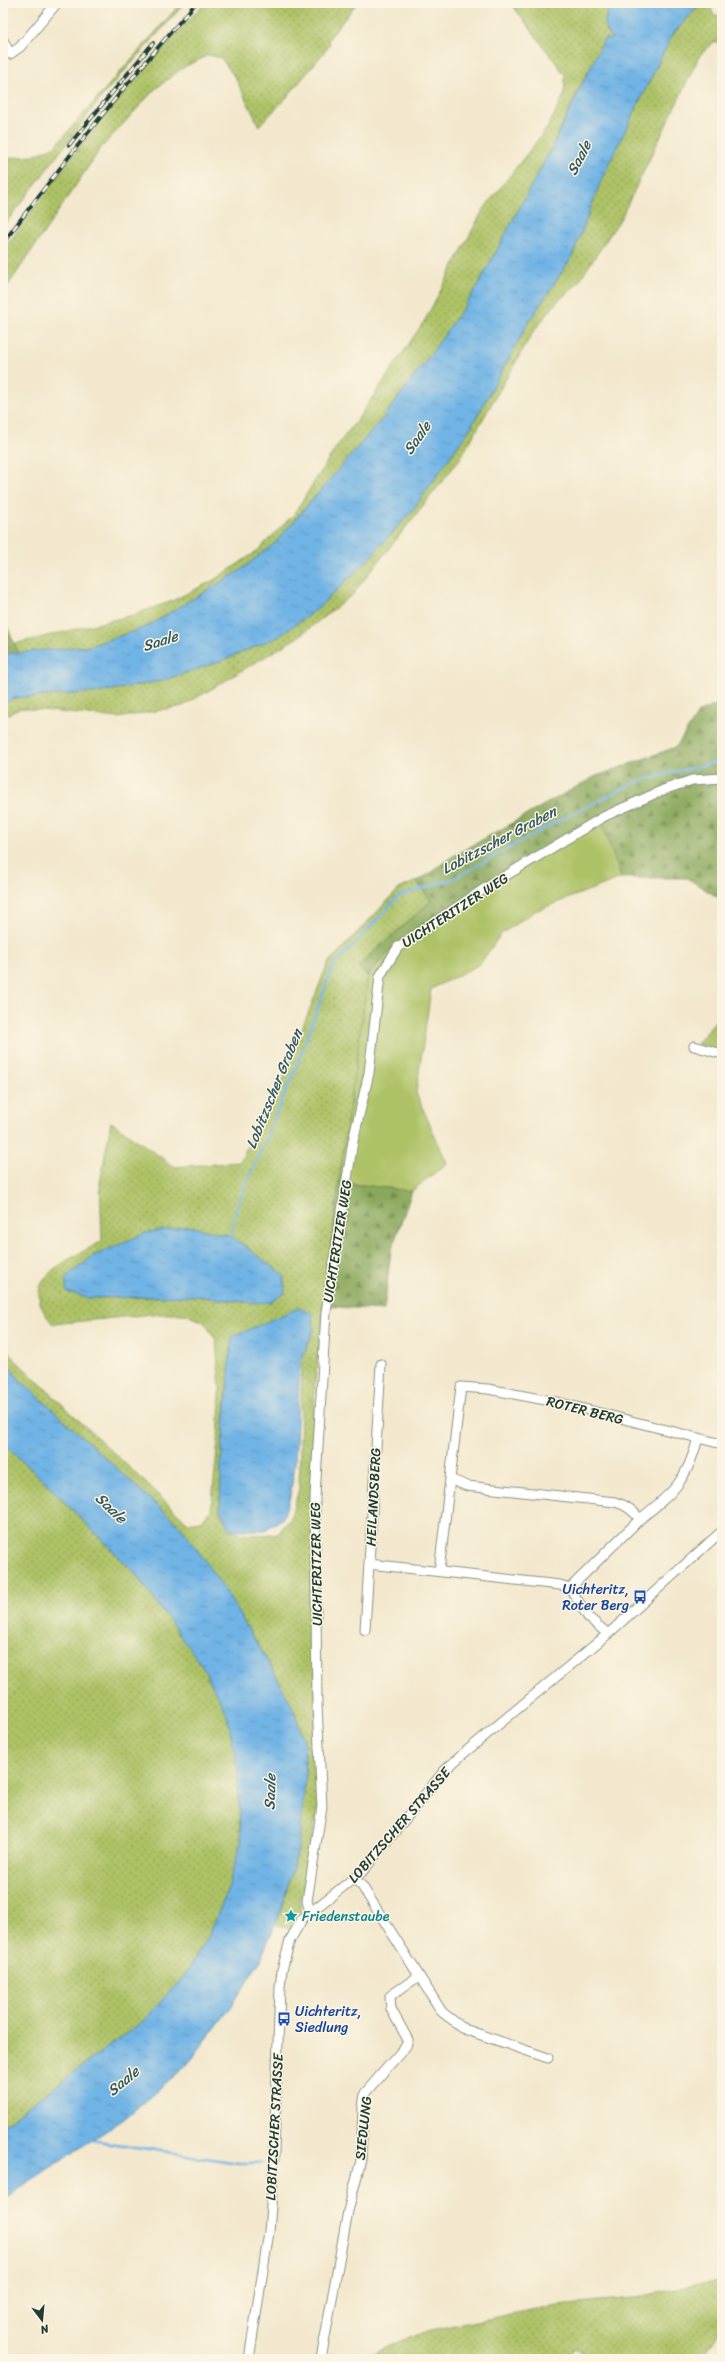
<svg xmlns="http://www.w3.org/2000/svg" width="725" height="2362" viewBox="0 0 725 2362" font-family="Sriracha,sans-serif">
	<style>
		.grass { fill: url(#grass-dots); stroke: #66804d; fill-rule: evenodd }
		.forest { fill: url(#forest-firs); stroke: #547248 }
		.garden { fill: #adc266; stroke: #66804d }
		.water { fill: url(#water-ripples); stroke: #48788c }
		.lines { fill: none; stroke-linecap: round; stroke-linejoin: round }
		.stream { stroke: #70b3e5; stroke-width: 2.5 }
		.minor-casing { stroke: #899280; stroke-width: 11 }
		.minor { stroke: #fff; stroke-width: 9 }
		.rail-casing { stroke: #1f3d34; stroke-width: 4 }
		.rail { stroke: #fcf5e5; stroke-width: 2.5; stroke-dasharray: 8; stroke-linecap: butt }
		.labels { text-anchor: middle; stroke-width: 3; stroke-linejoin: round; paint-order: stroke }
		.street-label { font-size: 14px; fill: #1f3d34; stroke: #fcf5e5 }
		.transit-label { font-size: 14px; fill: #164399; stroke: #fcf5e5; text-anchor: end }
		.culture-label { font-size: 14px; fill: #0d838f; stroke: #fcf5e5; text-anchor: start }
		.water-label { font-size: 15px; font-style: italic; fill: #335a60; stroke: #fcf5e5 }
	</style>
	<defs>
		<pattern id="grass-dots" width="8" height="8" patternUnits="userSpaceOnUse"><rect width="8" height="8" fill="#adc266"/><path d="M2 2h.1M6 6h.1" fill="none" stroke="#8c9f55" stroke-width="1.8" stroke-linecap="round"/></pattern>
		<pattern id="forest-firs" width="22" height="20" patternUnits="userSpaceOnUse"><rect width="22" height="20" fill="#8aa85b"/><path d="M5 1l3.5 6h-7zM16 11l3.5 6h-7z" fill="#708a4c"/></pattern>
		<pattern id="water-ripples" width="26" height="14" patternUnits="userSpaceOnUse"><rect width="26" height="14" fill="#70b3e5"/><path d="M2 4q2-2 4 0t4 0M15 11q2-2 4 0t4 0" fill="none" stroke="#5b93ba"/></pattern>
	</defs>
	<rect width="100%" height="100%" fill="#fcf5e5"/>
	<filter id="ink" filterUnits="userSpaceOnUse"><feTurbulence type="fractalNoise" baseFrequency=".025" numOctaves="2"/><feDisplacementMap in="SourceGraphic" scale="8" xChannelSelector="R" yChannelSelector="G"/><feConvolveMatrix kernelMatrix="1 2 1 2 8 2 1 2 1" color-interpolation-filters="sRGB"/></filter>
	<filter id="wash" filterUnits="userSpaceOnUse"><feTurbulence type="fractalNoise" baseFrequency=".012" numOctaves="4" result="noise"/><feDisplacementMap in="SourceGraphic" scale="16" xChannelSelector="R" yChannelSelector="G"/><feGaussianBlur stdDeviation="0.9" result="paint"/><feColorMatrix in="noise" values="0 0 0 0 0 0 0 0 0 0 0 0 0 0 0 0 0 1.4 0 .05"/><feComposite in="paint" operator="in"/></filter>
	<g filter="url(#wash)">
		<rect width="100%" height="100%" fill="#f3e8cd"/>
		<path class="grass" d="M181,3H185L104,94L3,227V158L33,156L55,146Z
			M204,3H357L328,40L330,45L287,97L259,126L236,79L221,58L209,55L184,67L155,89L101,148L3,293V250L74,154L115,103Z
			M511,3H611L605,27L612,39L594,62L581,84L550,151L476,289L436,347L383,418L275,543L241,570L146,627L90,646L19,654L14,644L133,615L172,601L214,580L256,552L294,514L337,446L360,416L425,320L483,210L548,127L564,95L565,75Z
			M701,3H709L714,16L722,14V42H714L700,55L621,218L577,284L557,302L533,332L460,459L352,595L298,637L183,706L118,718L21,708L3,717V704L14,698L101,692L221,661L278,637L318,608L368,560L412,511L471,427L530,320L572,257L602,178L672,35Z
			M416,881L431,901L358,966L368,977L339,1182L315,1383L311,1496L318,1807L300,1905V1916L291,1928L277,1925L298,1850L304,1741L294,1710L260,1647L182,1528L19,1379L3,1359V1341L14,1359L188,1523L200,1521L211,1510L218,1442L220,1390L216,1340L204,1322L185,1314H153L53,1324C13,1279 68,1261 102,1241L100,1183L111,1122L175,1167L240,1162L272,1094L279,1087L328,963L399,889ZM188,1226L231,1236L284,1275L271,1302L252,1303L195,1296L88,1298L65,1278L93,1256L145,1233ZM314,1329L302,1362L299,1489L290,1519L278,1534L246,1535L230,1530L220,1510L221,1462L227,1386Z
			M720,1015L722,1016V1051L697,1044Z
			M3,1444L40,1477L135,1573L203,1667L227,1715L237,1764L241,1841L227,1892L209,1935L185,1975L143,2021L3,2125Z
			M722,2282V2325L701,2359H599L575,2348L568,2359H363L398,2342L431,2330L556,2305L633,2298L699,2284Z"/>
		<path class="forest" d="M3,617L19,654H3Z
			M722,702V900L687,878H621L599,815L407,934L377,965L368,977L358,966L431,901L416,881L426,876L448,859L594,777L676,747L699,712Z
			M339,1182L412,1191L391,1251L384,1310L323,1306Z"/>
		<path class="garden" d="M599,815L621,878L535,911L501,934L480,964L431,989L416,1093L447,1163L412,1191L339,1182L368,977L377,965L407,934Z"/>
		<path class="water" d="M611,3H701L672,35L602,178L572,257L530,320L471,427L412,511L368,560L318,608L278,637L221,661L161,681L101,692L14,698L3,704V654L90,646L146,627L241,570L275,543L383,418L436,347L476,289L550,151L604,39H612L605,27V19Z
			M188,1226L231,1236L284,1275L285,1293L271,1302L252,1303L195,1296L88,1298L67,1292L65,1278L93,1256L145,1233Z
			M298,1308L312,1313L314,1329L300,1362L295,1465L290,1496L283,1518L265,1530H230L220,1510L221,1462L232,1337Z
			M3,1359L19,1379L182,1528L226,1592L279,1681L294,1710L304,1741L306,1774L298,1850L281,1910L260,1961L231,2007L187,2065L124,2119L3,2199V2125L143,2021L185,1975L209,1935L227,1892L241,1841L237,1764L227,1715L203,1667L135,1573L40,1477L3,1444Z"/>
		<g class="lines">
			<path class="stream" d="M231,1236L236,1208L296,1068L333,966L399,896L453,879L556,822L638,781L722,761
				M91,2140L238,2163H262"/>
		</g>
	</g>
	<g filter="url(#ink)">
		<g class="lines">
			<g class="minor-casing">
				<path id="minor" d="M3,40L10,54L20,47L57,3
					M694,1046L722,1054
					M698,1438L722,1444
					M450,1479L467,1486L615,1502C626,1505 633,1510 640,1519L570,1588
					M369,1564L560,1585L570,1588L588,1617L608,1634
					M439,1571L461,1387L488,1389L561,1403L698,1438C687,1481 673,1493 640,1519
					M365,1630L381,1364
					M355,1879L362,1886L442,2012L464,2029L548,2058
					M310,1911L307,1901L322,1807L317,1705L315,1496L326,1312L353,1141L369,1073L380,976L398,947L487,887L603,817L663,790L692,780L722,778
					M249,2359L269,2232L273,2179L280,1987L282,1970L290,1940L303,1918L362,1872L445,1770L463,1754L608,1634L722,1531
					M321,2359L348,2211L361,2160L363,2108L365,2093L406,2046L408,2040L391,2009L390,1996L419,1976"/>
			</g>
			<use href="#minor" class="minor"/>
			<g class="rail-casing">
				<path id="rail" d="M69,145L153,43
					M3,243C65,160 128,81 196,3"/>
			</g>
			<use href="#rail" class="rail"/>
		</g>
	</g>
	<defs>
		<g id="bus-bare" transform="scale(1.08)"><path d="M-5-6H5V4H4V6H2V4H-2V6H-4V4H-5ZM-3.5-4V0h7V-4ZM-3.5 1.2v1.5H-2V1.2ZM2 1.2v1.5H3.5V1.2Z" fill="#1a4fb4" stroke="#fcf5e5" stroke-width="2.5" paint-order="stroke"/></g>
		<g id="sight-bare" transform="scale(1.08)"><path d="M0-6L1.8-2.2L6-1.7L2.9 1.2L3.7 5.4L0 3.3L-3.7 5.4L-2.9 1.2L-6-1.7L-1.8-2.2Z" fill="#0f9aa8" stroke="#fcf5e5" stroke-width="2.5" paint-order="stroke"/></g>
	</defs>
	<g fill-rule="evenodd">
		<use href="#bus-bare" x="640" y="1597"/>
		<use href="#sight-bare" x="291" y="1916"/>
		<use href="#bus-bare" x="284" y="2019"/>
	</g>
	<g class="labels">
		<g class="street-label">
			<text transform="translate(455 910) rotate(-33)" y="5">UICHTERITZER WEG</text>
			<text transform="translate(337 1241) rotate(-81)" y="5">UICHTERITZER WEG</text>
			<text transform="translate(585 1410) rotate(14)" y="5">ROTER BERG</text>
			<text transform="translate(373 1497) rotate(-87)" y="5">HEILANDSBERG</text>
			<text transform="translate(316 1564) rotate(-91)" y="5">UICHTERITZER WEG</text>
			<text transform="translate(399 1825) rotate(-49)" y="5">LOBITZSCHER STRASSE</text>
			<text transform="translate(274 2127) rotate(-87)" y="5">LOBITZSCHER STRASSE</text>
			<text transform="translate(363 2128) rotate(-84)" y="5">SIEDLUNG</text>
		</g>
		<g class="transit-label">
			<text x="629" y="1594">Uichteritz,<tspan x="629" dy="16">Roter Berg</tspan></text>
			<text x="295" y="2016" text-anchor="start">Uichteritz,<tspan x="295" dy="16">Siedlung</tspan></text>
		</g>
		<g class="culture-label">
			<text x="302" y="1921">Friedenstaube</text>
		</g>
		<g class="water-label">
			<text transform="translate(579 158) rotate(-63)" y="5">Saale</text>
			<text transform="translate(417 438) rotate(-55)" y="5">Saale</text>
			<text transform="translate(160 641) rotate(-18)" y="5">Saale</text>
			<text transform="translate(499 840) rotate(-28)" y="5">Lobitzscher Graben</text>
			<text transform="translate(274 1089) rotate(-68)" y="5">Lobitzscher Graben</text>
			<text transform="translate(111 1508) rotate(44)" y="5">Saale</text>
			<text transform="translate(270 1792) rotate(-88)" y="5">Saale</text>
			<text transform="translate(123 2081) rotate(-40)" y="5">Saale</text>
		</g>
	</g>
	<rect width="725" height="2362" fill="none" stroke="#fcf5e5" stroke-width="16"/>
	<g transform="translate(42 2320) rotate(164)" stroke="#fcf5e5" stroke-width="3" paint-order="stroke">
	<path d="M0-3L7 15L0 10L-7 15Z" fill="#1f3d34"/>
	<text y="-6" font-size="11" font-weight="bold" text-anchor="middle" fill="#1f3d34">N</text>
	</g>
</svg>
